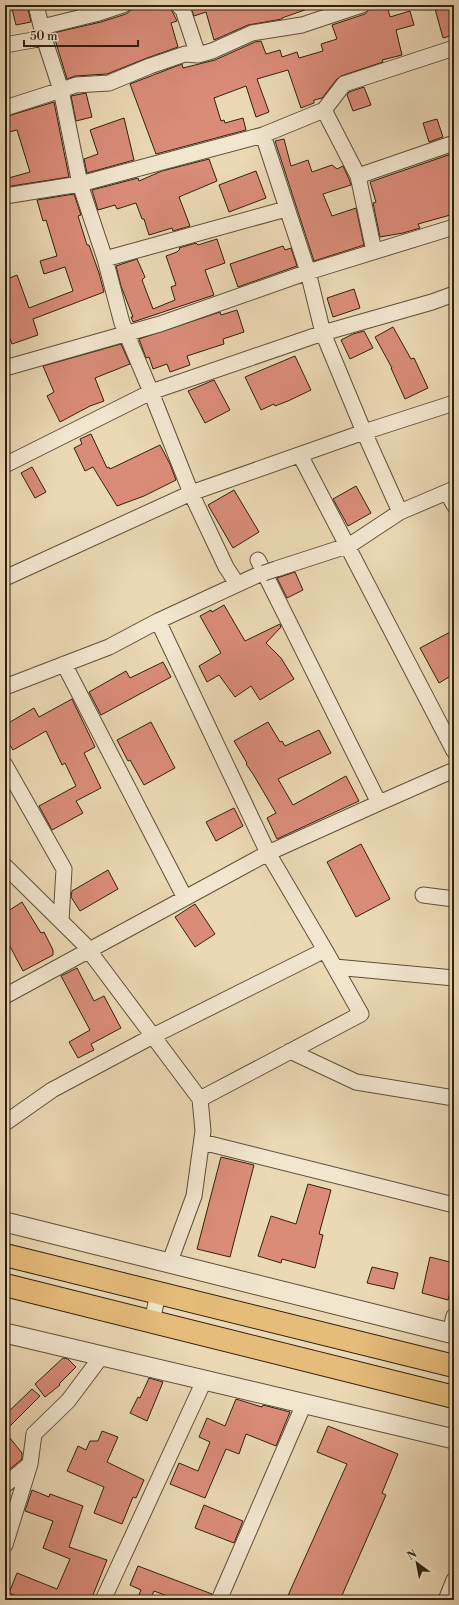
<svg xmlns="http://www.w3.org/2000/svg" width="459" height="1605" viewBox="0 0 459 1605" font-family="'Libre Bodoni',serif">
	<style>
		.building { fill: #da8c79; stroke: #30210e }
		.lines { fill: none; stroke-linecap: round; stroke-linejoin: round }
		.minor-casing { stroke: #5f4f38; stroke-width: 17 }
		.tertiary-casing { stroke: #5f4f38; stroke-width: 21 }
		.trunk-casing { stroke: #30210e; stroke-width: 24 }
		.minor { stroke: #f2e6cf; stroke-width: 15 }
		.tertiary { stroke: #f2e6cf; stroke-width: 19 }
		.trunk { stroke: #e6bc7a; stroke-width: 22 }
		.minor-bridge-casing { stroke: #5f4f38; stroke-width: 17; stroke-linecap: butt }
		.minor-bridge { stroke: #f2e6cf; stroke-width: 15 }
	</style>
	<rect width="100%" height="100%" fill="#ebd8b5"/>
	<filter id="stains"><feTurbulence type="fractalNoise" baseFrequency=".005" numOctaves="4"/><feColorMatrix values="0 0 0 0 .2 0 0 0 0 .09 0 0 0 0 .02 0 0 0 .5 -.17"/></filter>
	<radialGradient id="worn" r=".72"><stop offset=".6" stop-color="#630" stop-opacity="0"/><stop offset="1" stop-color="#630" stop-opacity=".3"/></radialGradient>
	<path class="building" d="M11,5H27L31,22L16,25Z
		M132,5H169L177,21L171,23L178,47L147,58L107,74L75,76L67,79L53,33L101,22L126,14L130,11Z
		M190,5H313V7L282,18V19L248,25L214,40L206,12L194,16Z
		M378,5H387L390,17L410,11L414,25L396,30L402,55L382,60L383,62L341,76L337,79L322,98L314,100V103L301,108L288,70L257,79L269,112L256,117L246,86L214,98L221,121L224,120L225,123L243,118L246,130L156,154L130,84L182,64L183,68L215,60L255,42L261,41L266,54L280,50L282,57L297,52L299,58L323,51L321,44L337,39L332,25L365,14L370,8Z
		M434,5H454V35L443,38Z
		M364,87L371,105L353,111L347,95L349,92Z
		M86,93L92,117L76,121L71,96Z
		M54,102L69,177L5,187V179L30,172L17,130L9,132L8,116Z
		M124,118L134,160L87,173L84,159L98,154L90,130Z
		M437,119L443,137L429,142L423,123Z
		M284,139L291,166L308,160L312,172L332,165L337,169L343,166L349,179L351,185L323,194L332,216L356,208L364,245L314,261L275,141Z
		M451,154L454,165V214L418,224L420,228L403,233L380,237L373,203L376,202L370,182Z
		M209,159L217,181L179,197L190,226L173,231L172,228L149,235L144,219H142L136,203L117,209L115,205L98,210L92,190L138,178L139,181L162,171Z
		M256,171L266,198L229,212L219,185Z
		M74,194L81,215L78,216L87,245H89L99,273L104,292L33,319L38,335L12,344L5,325V280L17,275L29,308L73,291L65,267L44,274L40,261L57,256L46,220L43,221L37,200Z
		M217,239L225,263L205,270L214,295L133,322L131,317H133L121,286L116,266L137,259L145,277L142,280L153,309L175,300L171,287L176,285L166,256L177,252L180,249L179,248L196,243L198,245Z
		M283,246L285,250L291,248L297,266L238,287L230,264Z
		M354,289L360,308L333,317L327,298Z
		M237,310L244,332L223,339L224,344L187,356L190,365L170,372L167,364L153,369L149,357L146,358L139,339L220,312L221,315Z
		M393,327L411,359L414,358L428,388L405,399L391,368H392L375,337Z
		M364,331L373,348L350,359L341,340L353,334Z
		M121,344L130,364L95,378L104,401L90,406L60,422L47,396L54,392L43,366Z
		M295,356L311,390L288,401L275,406L274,404L261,410L245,377Z
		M214,380L230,410L205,423L188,391Z
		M91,434L107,468L109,467L110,469L160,445L170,464L176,480L144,496L117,506L93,467L85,471L74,448L82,444L80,439Z
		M32,467L46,492L35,498L21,473Z
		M356,486L371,513L348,526L333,499Z
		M234,490L259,532L233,548L208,505Z
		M295,572L303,590L287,598L277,578Z
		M224,605L245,641L280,624L281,627L266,643L281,658L294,679L260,700L251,686L235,697L219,675L207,682L199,666L221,653L200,616L211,610L212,612Z
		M454,630V674L439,683L420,648Z
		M163,662L171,677L101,715L89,692L126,671L130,678Z
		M72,699L95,747L84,753L101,788L76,801L83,813L52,830L39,806L76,786L65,763L62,765L46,731L13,750L5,737V725L34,708L39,717Z
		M151,722L175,768L144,785L130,760L128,761L117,740Z
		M268,722L280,742L282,741L285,746L319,730L331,753L278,779L293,805L346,776L359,801L277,839L267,818L276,813L253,774L246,764L247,763L234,741Z
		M234,808L243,826L216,841L206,822Z
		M361,844L390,899L356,917L327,862Z
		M108,870L118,889L80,911L71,897L72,891Z
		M22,902L41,933L44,932L53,950V955L23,971L5,937V913Z
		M195,904L215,934L195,947L175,917Z
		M77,968L94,1001L104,996L121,1028L91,1044L94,1050L78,1058L69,1042L90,1030L61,976Z
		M221,1157L254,1165L230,1257L197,1249Z
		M308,1184L331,1190L319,1234L323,1235L315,1268L282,1259L281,1263L258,1256L271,1216L296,1224Z
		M430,1257L454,1263V1277L448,1300L422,1293Z
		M372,1267L398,1273L394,1289L367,1283Z
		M63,1358L68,1359L76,1367L59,1384L60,1385L45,1397L35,1384Z
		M149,1378L163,1382L147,1421L130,1413L138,1397L140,1398Z
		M32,1389L40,1396L5,1431V1415Z
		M236,1399L262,1407L263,1405L290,1412L276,1446L246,1434L239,1454L226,1449L205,1498L170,1484L179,1463L198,1471L210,1442L199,1437L207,1418L225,1426Z
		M328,1426L398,1454L382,1493L386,1495L340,1600H286L347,1464L317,1452Z
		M102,1431L118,1437L107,1462L144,1480L136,1498L133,1497L122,1524L94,1513L104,1487L67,1471L78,1446L86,1450L90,1441H98Z
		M5,1432L22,1453V1459L5,1473Z
		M32,1490L49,1497L50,1494L83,1506L69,1547L107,1560L91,1600H27L9,1593L17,1573L57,1589L70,1559L43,1548L53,1521L25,1511Z
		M204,1505L243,1521L234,1543L195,1528Z
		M138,1566L212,1594L210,1600H178L154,1591L150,1600L138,1597L141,1590L130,1585Z"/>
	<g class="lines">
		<g class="minor-casing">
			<path id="minor" d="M178,5L183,10L198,55
				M344,11L362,5
				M42,27L99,13L123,5
				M44,38L61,90L76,85L109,83L150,66L185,54L198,55L212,51L252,33L302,25L344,11V5
				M5,45L44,38L36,5
				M5,108L61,90L80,184L5,196
				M324,110L358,176L374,251
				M358,176L454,143
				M105,259L286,209
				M5,368L160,324L308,272L263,135
				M300,455L454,751
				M5,465L151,392L323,333L432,302L454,294
				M447,492L454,505
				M400,512L364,432L323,333L308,272L454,227
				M276,569L350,545L400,512L454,489
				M5,578L191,493L364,432L454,403
				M237,584L226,567L191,493L151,392L122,323L105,259L80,184L263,135L324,110L344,84L454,48
				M64,664L185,898
				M5,687L109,647L158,621L264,572V573
				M5,765L64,869L61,921
				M379,803L454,770
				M5,866L84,944L200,1099L203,1131L194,1196L169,1264
				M423,895L454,899
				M335,967L454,978
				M5,996L268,853L379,803L258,560
				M290,1051L356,1082L454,1098
				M200,1099L361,1014L325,950
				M5,1123L52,1090L153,1036L325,950L268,853L158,621
				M202,1142L454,1205
				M152,1322L158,1293
				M450,1333L454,1316
				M5,1485L30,1464L34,1434L68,1401L101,1357
				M5,1545L30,1464
				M103,1600L204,1381
				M219,1600L304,1404
				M446,1600L454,1580"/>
		</g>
		<g class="tertiary-casing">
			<path id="tertiary" d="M5,1222L454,1334
				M5,1333L454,1439"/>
		</g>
		<g class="trunk-casing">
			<path id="trunk" d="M5,1255L454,1366
				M5,1285L454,1397"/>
		</g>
		<use href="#minor" class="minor"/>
		<use href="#tertiary" class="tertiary"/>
		<use href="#trunk" class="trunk"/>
		<g class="minor-bridge-casing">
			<path id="minor-bridge" d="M264,573L276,569"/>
		</g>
		<use href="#minor-bridge" class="minor-bridge"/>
	</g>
	<rect width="459" height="1605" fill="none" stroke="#ebd8b5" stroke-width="20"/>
	<rect x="6" y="6" width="447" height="1593" fill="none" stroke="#30210e" stroke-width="2"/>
	<rect x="10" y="10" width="439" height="1585" fill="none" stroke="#30210e"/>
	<g transform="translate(417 1563) rotate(328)" stroke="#f2e6cf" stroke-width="3" paint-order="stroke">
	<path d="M0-3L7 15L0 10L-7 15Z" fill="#30210e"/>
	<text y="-6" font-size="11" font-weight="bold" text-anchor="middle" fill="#30210e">N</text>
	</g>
	<path d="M24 40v6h114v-6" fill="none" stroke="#30210e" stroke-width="2"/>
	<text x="30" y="40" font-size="12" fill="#30210e" stroke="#f2e6cf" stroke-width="3" paint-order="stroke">50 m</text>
	<rect width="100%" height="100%" filter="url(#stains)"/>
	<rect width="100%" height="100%" fill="url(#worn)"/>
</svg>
